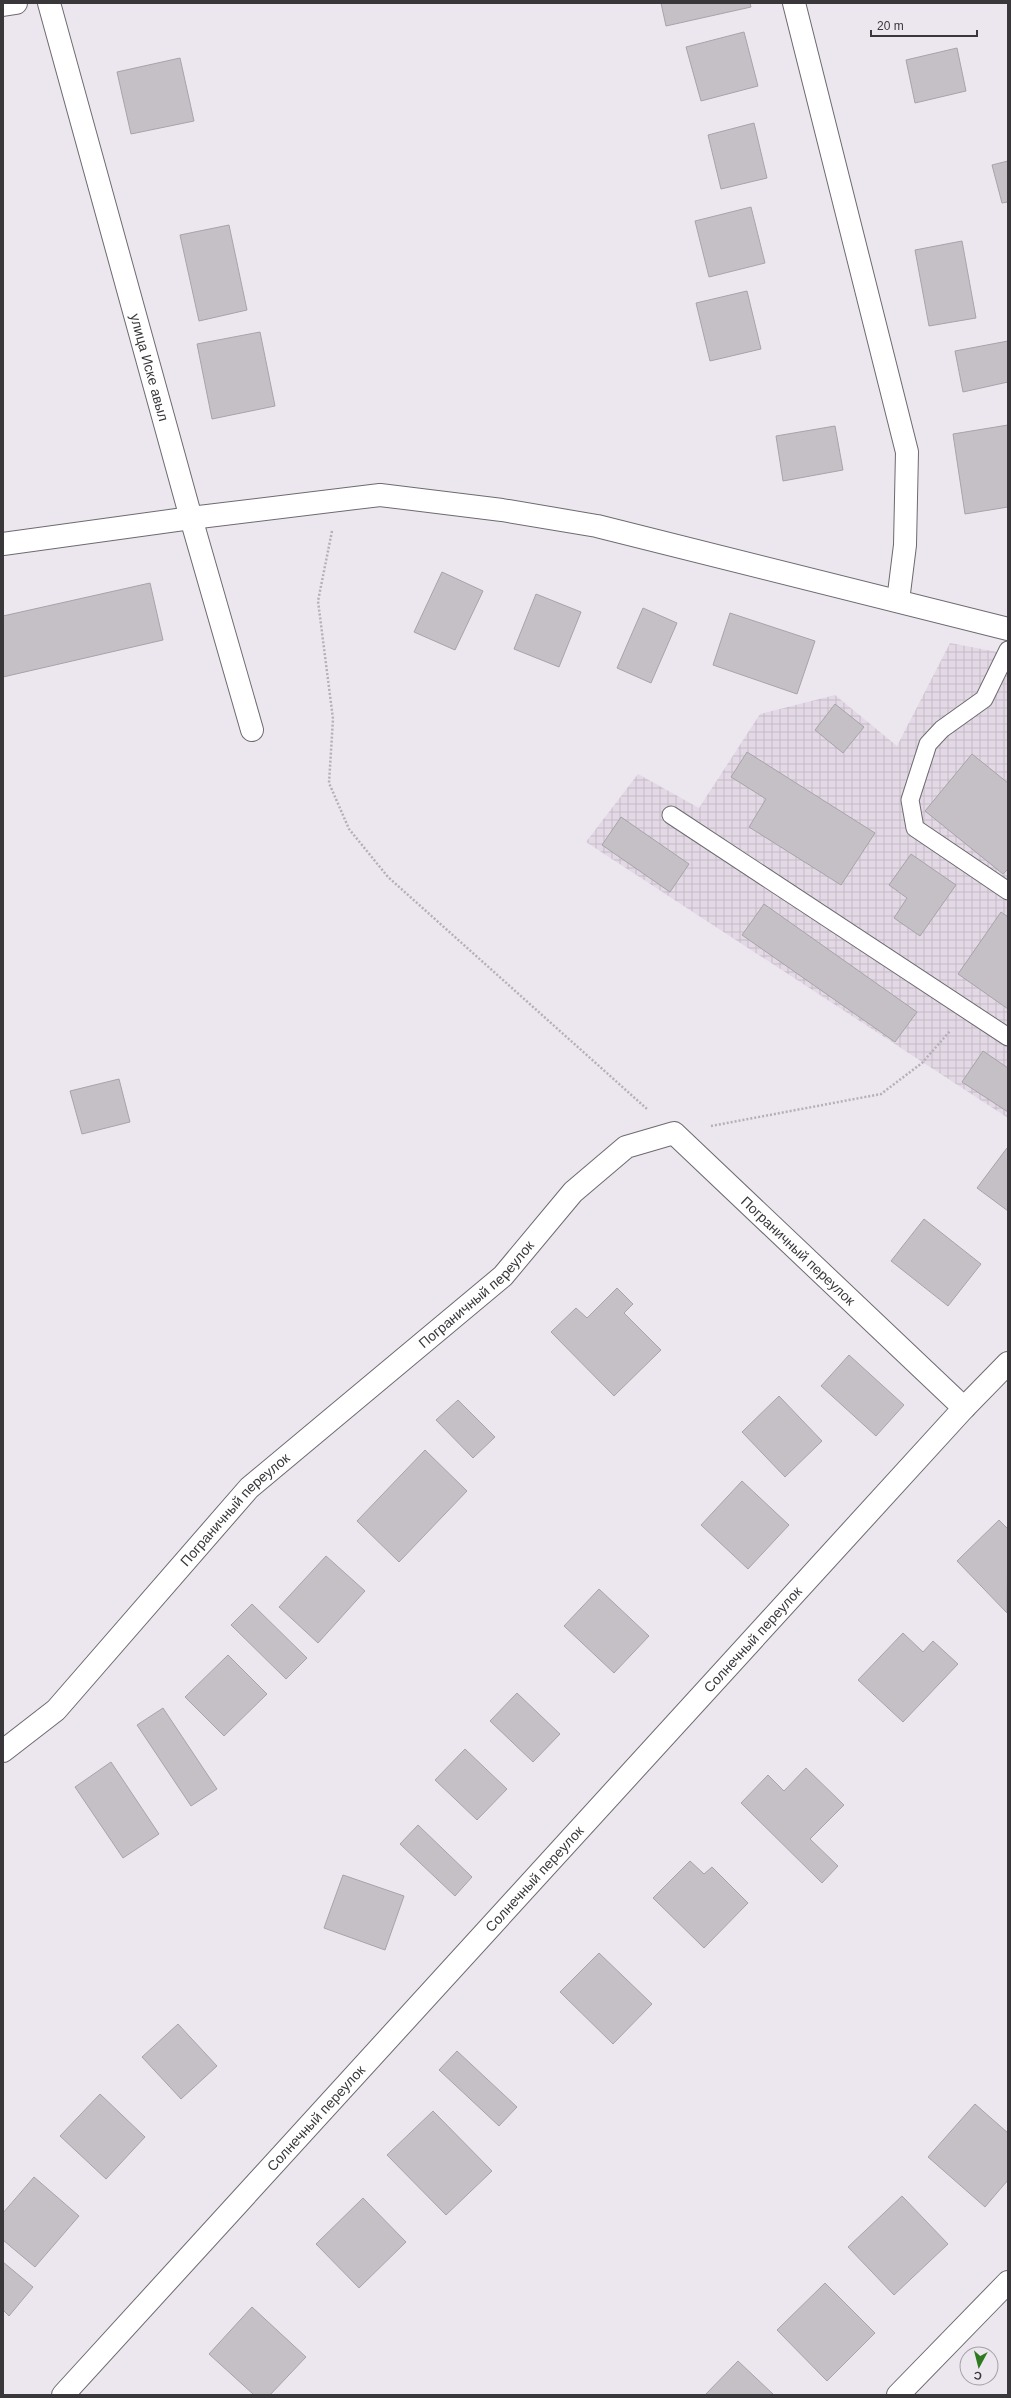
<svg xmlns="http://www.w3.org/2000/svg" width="1011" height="2398" viewBox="0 0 1011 2398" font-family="Helvetica,sans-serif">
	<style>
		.industrial { fill: url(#industrial-grid) }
		.building { fill: #c5c0c6; stroke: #a8a3aa }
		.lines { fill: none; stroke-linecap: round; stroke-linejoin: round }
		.lane-casing { stroke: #6e6a70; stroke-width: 19 }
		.street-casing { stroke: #6e6a70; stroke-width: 24 }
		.path { stroke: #b4b0b6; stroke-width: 2.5; stroke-dasharray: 2 2; stroke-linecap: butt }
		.lane { stroke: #fff; stroke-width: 17 }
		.street { stroke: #fff; stroke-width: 22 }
		.labels { text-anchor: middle; stroke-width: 3; stroke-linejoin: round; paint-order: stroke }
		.street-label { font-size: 14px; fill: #39373a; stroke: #ece7ee }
	</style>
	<defs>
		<pattern id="industrial-grid" width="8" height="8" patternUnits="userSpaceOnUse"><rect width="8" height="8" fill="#e3d9e6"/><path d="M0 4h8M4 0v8" fill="none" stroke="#c4bbc6"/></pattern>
	</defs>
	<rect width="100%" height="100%" fill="#ece7ee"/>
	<path class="industrial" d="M950,643L1008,654V1118L586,842L638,774L699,808L760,714L835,695L897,746Z"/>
	<path class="building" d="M661,3H750L751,7L666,26Z
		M744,32L758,86L701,101L686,47Z
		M957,48L966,91L915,103L906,60Z
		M180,58L194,121L131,134L117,72Z
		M754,123L767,178L721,189L708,135Z
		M1008,161V202L1002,203L992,165Z
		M751,207L765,263L709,277L695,221Z
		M229,225L247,310L199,321L180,235Z
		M962,241L976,318L929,326L915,250Z
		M747,291L761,349L710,361L696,303Z
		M260,332L275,406L212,419L197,344Z
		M1008,341V382L963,392L955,351Z
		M1008,425V507L965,514L953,434Z
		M835,426L843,470L783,481L776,436Z
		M442,572L483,591L455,650L414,632Z
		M150,583L163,640L3,677V616Z
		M536,594L581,612L559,667L514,649Z
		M643,608L677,623L651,683L617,668Z
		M730,613L815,641L797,694L713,665Z
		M835,704L864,727L843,753L815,730Z
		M747,752L875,833L841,885L749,827L766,799L731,777Z
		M972,754L1008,783V869L1003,874L925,811Z
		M621,817L689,864L670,892L602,845Z
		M911,854L956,885L920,936L894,918L907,898L889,885Z
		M764,904L917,1012L895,1042L742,935Z
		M1001,912L1008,917V1009L958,974Z
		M983,1051L1008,1068V1112L962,1082Z
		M119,1079L130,1122L82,1134L70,1091Z
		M1007,1148L1008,1149V1211L977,1188Z
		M924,1219L981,1264L948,1306L891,1261Z
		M617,1288L633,1304L624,1313L661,1350L614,1396L551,1332L576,1308L587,1318Z
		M849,1355L904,1405L876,1436L821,1386Z
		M779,1396L822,1441L785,1477L742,1432Z
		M458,1400L495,1437L473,1458L436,1420Z
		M425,1450L467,1491L399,1562L357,1521Z
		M742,1481L789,1525L748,1569L701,1525Z
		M999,1520L1008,1529L1007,1613L957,1561Z
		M326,1556L365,1591L318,1643L279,1607Z
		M599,1589L649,1636L614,1673L564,1626Z
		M252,1604L307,1658L286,1679L231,1625Z
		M903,1633L923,1652L933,1641L958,1664L903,1722L858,1680Z
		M228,1655L267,1694L224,1736L185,1697Z
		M517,1693L560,1734L533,1762L490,1721Z
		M163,1708L217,1789L191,1806L137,1725Z
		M465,1749L507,1789L477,1820L435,1780Z
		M111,1762L159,1834L123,1858L75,1787Z
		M806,1768L844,1805L810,1839L838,1866L822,1883L741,1803L768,1775L784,1791Z
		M418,1825L472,1877L455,1896L400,1844Z
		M690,1861L704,1874L712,1867L748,1903L704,1948L653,1898Z
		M343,1875L404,1896L385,1950L324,1928Z
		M599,1953L652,2004L613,2044L560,1992Z
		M178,2024L217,2066L181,2099L142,2057Z
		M457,2051L517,2107L499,2126L439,2070Z
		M100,2094L145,2137L106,2179L60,2136Z
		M975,2104L1008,2133V2180L985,2207L928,2157Z
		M433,2111L492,2171L446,2215L387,2155Z
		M34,2177L79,2216L35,2267L3,2240V2213Z
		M902,2196L948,2244L894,2295L848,2247Z
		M363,2198L406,2242L359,2288L316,2244Z
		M3,2262L33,2287L9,2316L3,2310Z
		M825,2283L875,2333L827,2381L777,2330Z
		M252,2307L306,2357L270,2395H254L209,2354Z
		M738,2361L774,2395H705Z"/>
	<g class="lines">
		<g class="lane-casing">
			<path id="lane" d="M1008,650L984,699L942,729L928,744L910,800L915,828L1008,891
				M671,815L1008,1037"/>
		</g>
		<g class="street-casing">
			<g id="street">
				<path id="s1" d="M49,3L191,518L252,730"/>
				<path d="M794,3L907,452L905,545L898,601"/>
				<path d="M3,5L16,3"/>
				<path d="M3,544L191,518L380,495L502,510L597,526L1008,629"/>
				<path id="s2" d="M3,1751L56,1710L249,1488L503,1276L573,1192L626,1147L674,1133L964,1408"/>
				<path id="s3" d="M63,2395L964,1408L1008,1363"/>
				<path d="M898,2395L1008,2282"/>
			</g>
		</g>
		<path class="path" d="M332,531L318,601L333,719L329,783L349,829L388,877L647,1109
			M711,1126L881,1094L922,1063L950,1031"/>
		<use href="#lane" class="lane"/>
		<use href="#street" class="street"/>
	</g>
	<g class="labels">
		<g class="street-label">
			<text dy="5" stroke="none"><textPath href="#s1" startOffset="378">улица Иске авыл</textPath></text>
			<text dy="5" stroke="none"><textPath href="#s2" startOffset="1092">Пограничный переулок</textPath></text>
			<text dy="5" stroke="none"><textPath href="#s2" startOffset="660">Пограничный переулок</textPath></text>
			<text dy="5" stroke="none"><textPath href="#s2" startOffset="336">Пограничный переулок</textPath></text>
			<text dy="5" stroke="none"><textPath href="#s3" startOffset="1023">Солнечный переулок</textPath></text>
			<text dy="5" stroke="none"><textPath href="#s3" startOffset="699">Солнечный переулок</textPath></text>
			<text dy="5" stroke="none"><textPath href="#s3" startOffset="375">Солнечный переулок</textPath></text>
		</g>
	</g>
	<rect width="1011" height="2398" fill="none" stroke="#39373a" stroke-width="8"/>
	<g transform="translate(979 2366) rotate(187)"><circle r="19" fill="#ece7ee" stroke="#a4a1a6"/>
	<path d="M0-3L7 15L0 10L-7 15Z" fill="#2f7a21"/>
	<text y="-6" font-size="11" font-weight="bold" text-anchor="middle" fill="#39373a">С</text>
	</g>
	<path d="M871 30v6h106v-6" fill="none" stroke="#39373a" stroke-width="2"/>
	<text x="877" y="30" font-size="12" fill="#39373a" stroke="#ece7ee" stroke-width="3" paint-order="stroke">20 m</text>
</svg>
